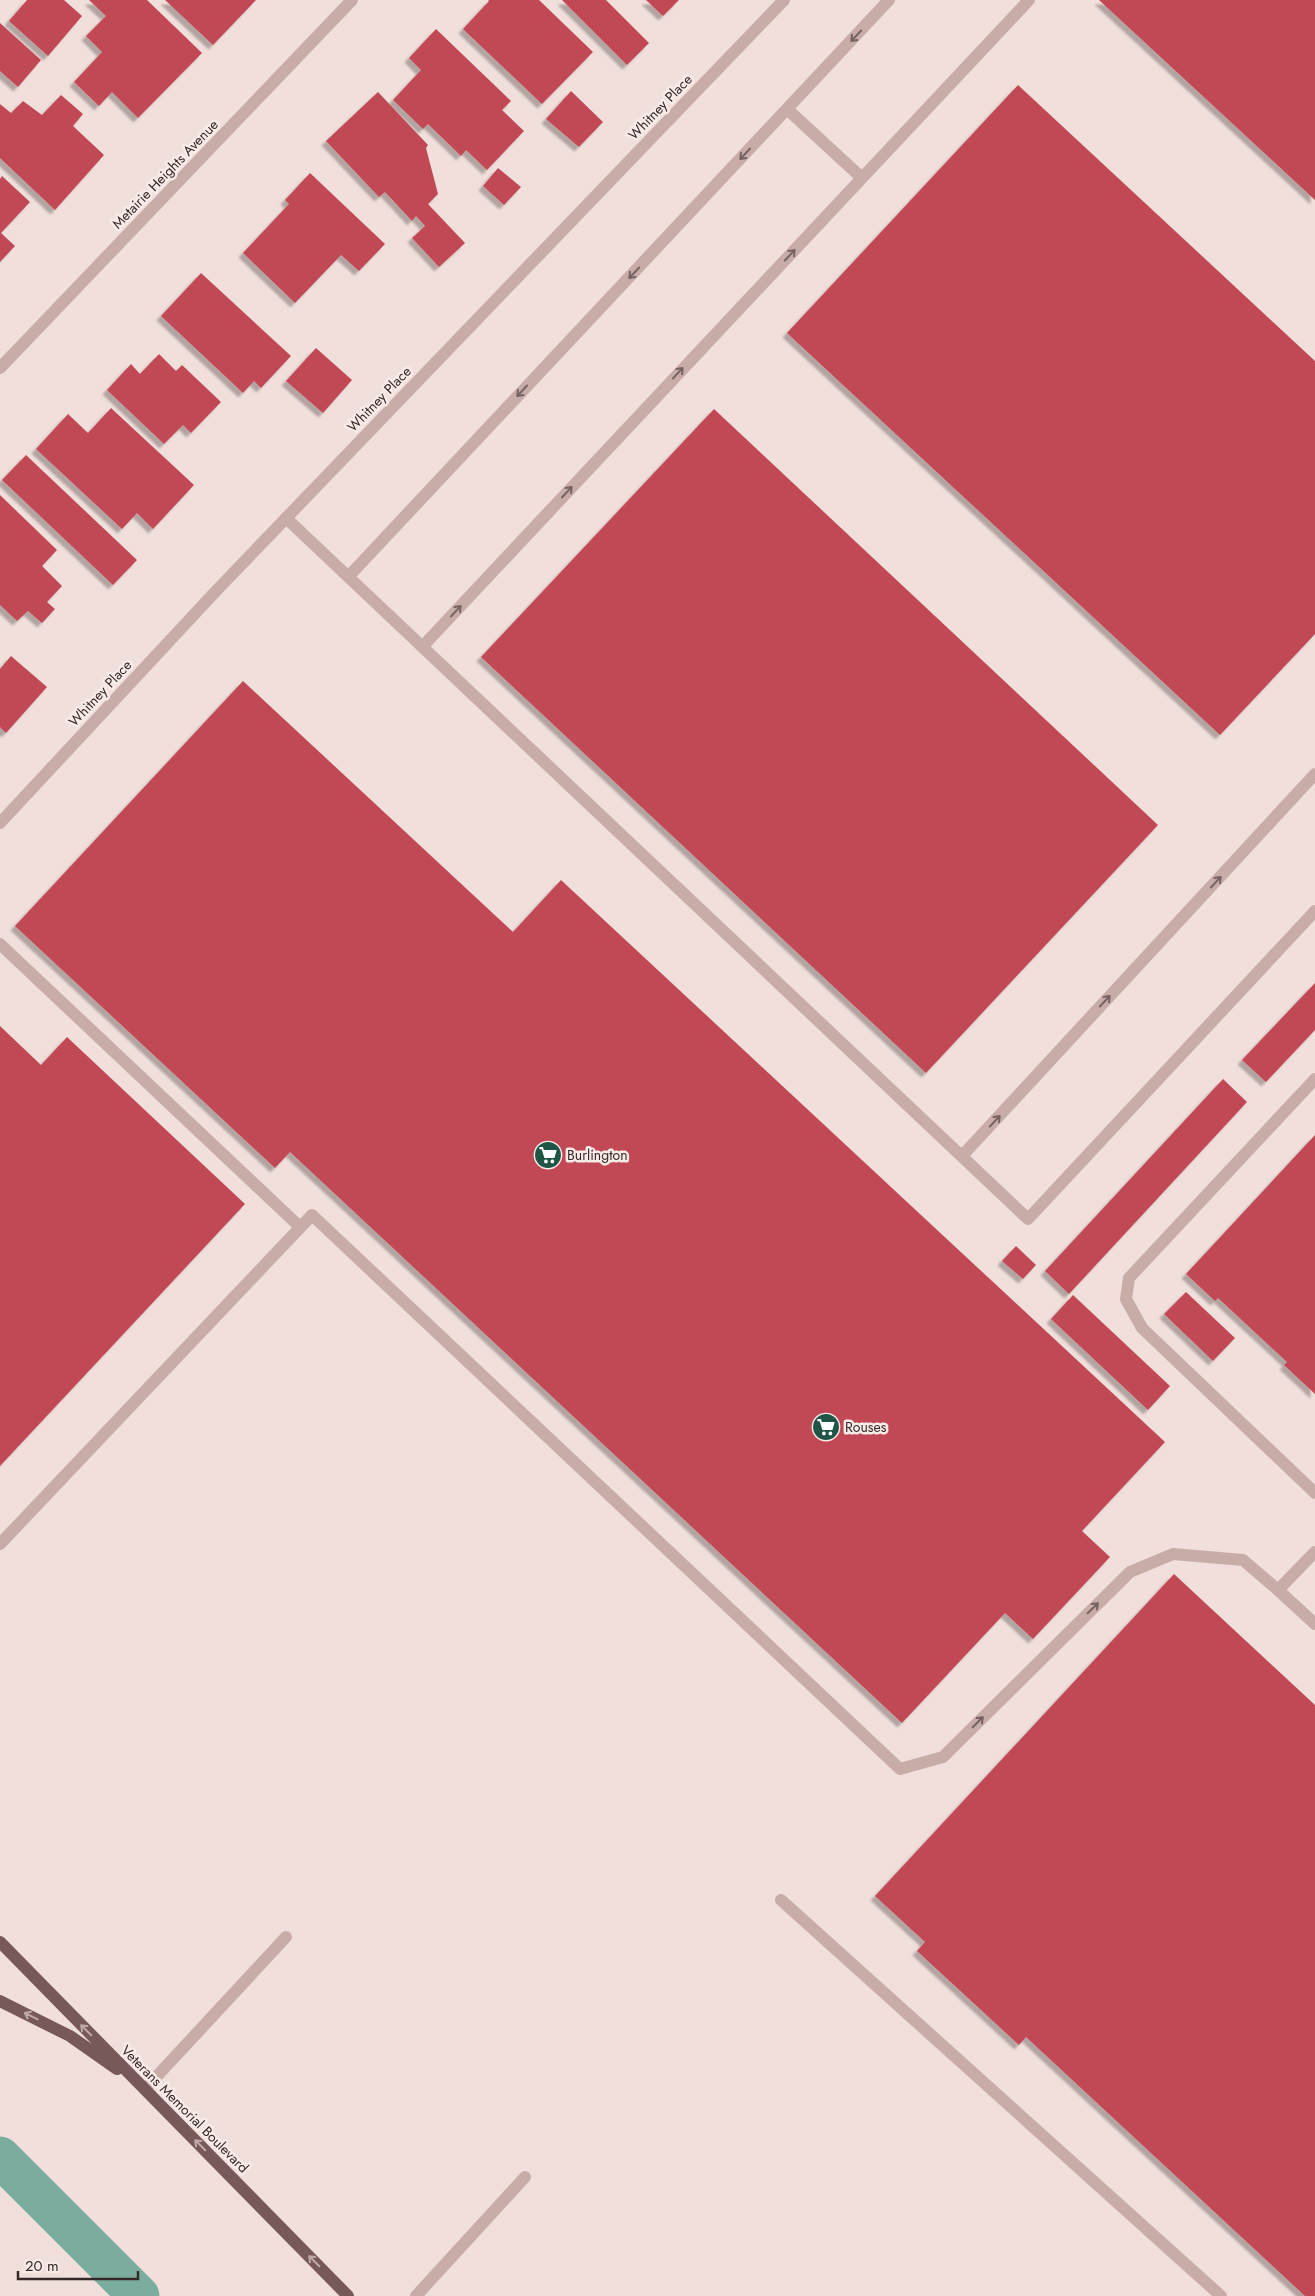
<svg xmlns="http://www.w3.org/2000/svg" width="1315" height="2296" viewBox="0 0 1315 2296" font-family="Jost,sans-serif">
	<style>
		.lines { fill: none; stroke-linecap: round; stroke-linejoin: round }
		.canal { stroke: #7bad9e; stroke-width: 41 }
		.building { fill: #c14955; filter: url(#shadow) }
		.lane { stroke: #c8aca8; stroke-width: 12 }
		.street { stroke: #c8aca8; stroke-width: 12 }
		.primary { stroke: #775959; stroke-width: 12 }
		.oneway { stroke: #776362 }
		.oneway2 { stroke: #bea9a7 }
		.labels { text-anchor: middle; stroke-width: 5; stroke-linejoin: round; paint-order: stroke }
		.street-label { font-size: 14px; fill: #352828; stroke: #f9ebe7 }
		.poi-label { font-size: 14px; fill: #352828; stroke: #f9ebe7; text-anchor: start }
	</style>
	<defs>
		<filter id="shadow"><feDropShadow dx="-4.5" dy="4.5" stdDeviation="1" flood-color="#0004"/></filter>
	</defs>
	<rect width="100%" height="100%" fill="#f1dfdb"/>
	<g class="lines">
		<path class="canal" d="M0,2157L139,2296"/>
	</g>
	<path class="building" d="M27,0H64L82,16L48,56L9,21Z
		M89,0H147L202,53L138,118L112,92L99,106L74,82L102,52L86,36L106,16Z
		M165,0H256L213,45Z
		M488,0H539L593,52L542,104L463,29L489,1Z
		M562,0H606L649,43L627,65Z
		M646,0H679L663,16Z
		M1099,0H1315V200Z
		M0,23L41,60L18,87L0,71Z
		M436,29L511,101L502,110L524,131L487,170L466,150L461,156L428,124L423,129L393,100L421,70L409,58Z
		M1018,85L1315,361V634L1220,735L787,333Z
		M571,91L603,122L579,147L546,119Z
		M378,92L428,145L426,148L438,194L428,204L465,243L439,267L412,238L425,226L416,216L412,221L385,192L379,197L326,141Z
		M61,95L83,114L73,126L104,155L55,210L0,158V104L11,113L23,101L42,115Z
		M498,168L521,187L504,205L483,186Z
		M310,173L385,244L359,271L341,255L295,303L243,253L289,204L285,200Z
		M2,176L30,202L1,233L15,246L0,262V179Z
		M201,273L291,356L261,388L254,381L243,393L161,316Z
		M316,348L352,380L323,413L286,381Z
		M159,354L176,371L182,365L221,402L191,433L183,425L164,444L107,390L131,364L140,374Z
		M111,408L194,485L153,529L137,513L122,529L36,449L68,414L88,433Z
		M714,409L1158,825L926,1073L481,657Z
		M26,455L137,560L113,585L2,480Z
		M0,495L57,550L42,566L62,586L47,602L55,609L42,623L28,611L17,621L0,605Z
		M11,656L47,687L6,733L0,727V669Z
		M243,681L513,932L561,880L1165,1442L1082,1531L1110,1557L1033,1639L1005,1613L902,1723L290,1152L275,1168L15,926Z
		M1315,983V1030L1266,1082L1242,1060Z
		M0,1026L41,1065L67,1037L245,1204L0,1466Z
		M1223,1079L1247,1102L1069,1294L1045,1271Z
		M1315,1135V1394L1284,1365L1287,1362L1218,1298L1215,1301L1186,1274Z
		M1016,1246L1036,1265L1023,1279L1002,1261Z
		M1186,1292L1235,1338L1213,1361L1164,1314Z
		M1073,1295L1170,1386L1148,1410L1051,1319Z
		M1174,1574L1315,1705V2296H1305L1026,2037L1019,2045L917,1951L925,1942L875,1896Z"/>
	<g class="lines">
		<path class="lane" d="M787,109L862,178
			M286,518L1028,1219L1315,911
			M349,576L889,0
			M423,646L1029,0
			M0,944L300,1227
			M1315,1079L1129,1278L1126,1299L1142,1328L1315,1493
			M962,1156L1315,774
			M0,1544L312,1215L900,1769L943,1757L1130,1572L1173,1554L1243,1560L1278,1590
			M781,1900L1221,2296
			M145,2089L286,1937
			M416,2296L525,2177"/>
		<path class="street" d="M0,368L352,0
			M0,823L216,591L784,0
			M1315,1552L1278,1590L1315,1624"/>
		<path class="primary" d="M0,1942L348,2296
			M0,2001L70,2036L117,2069"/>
	</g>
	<defs><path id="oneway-shaft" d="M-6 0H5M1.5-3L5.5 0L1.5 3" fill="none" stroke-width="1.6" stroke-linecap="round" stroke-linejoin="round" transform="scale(1.25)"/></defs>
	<g class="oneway">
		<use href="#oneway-shaft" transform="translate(856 36) rotate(133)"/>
		<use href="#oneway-shaft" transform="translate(745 154) rotate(133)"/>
		<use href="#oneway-shaft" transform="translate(790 255) rotate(-47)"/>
		<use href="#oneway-shaft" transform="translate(634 273) rotate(133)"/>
		<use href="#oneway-shaft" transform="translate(678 373) rotate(-47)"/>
		<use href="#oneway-shaft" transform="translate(522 391) rotate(133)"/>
		<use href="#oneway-shaft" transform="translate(567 492) rotate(-47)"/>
		<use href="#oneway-shaft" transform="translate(456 611) rotate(-47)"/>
		<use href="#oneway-shaft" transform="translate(1216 882) rotate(-47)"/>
		<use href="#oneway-shaft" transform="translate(1105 1001) rotate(-47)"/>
		<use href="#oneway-shaft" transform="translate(995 1121) rotate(-47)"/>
		<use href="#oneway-shaft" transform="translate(1093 1608) rotate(-44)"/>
		<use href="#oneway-shaft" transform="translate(978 1722) rotate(-45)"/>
	</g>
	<g class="oneway2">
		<use href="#oneway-shaft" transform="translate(31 2016) rotate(-154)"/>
		<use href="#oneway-shaft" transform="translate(86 2030) rotate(-135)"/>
		<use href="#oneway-shaft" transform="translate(200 2145) rotate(-135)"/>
		<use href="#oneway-shaft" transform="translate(314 2261) rotate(-135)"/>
	</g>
	<defs>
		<g id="supermarket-disc" transform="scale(1.4375)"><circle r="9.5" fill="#1f5546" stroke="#f9ebe7"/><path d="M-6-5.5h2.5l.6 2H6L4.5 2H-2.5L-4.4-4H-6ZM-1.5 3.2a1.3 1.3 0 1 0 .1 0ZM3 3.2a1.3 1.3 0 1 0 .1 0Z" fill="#fff"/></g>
	</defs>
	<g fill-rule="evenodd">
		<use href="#supermarket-disc" x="548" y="1155"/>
		<use href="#supermarket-disc" x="826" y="1427"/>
	</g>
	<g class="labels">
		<g class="street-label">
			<text transform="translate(660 107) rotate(-46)" y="5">Whitney Place</text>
			<text transform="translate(165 174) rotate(-46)" y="5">Metairie Heights Avenue</text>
			<text transform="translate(379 399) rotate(-46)" y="5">Whitney Place</text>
			<text transform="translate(100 693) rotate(-47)" y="5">Whitney Place</text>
			<text transform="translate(185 2109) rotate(45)" y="5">Veterans Memorial Boulevard</text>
		</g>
		<g class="poi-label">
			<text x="567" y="1160">Burlington</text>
			<text x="845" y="1432">Rouses</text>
		</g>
	</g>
	<path d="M18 2271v8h120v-8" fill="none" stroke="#352828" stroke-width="2.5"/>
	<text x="25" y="2271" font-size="15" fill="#352828" stroke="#f9ebe7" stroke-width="4" paint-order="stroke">20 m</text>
</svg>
